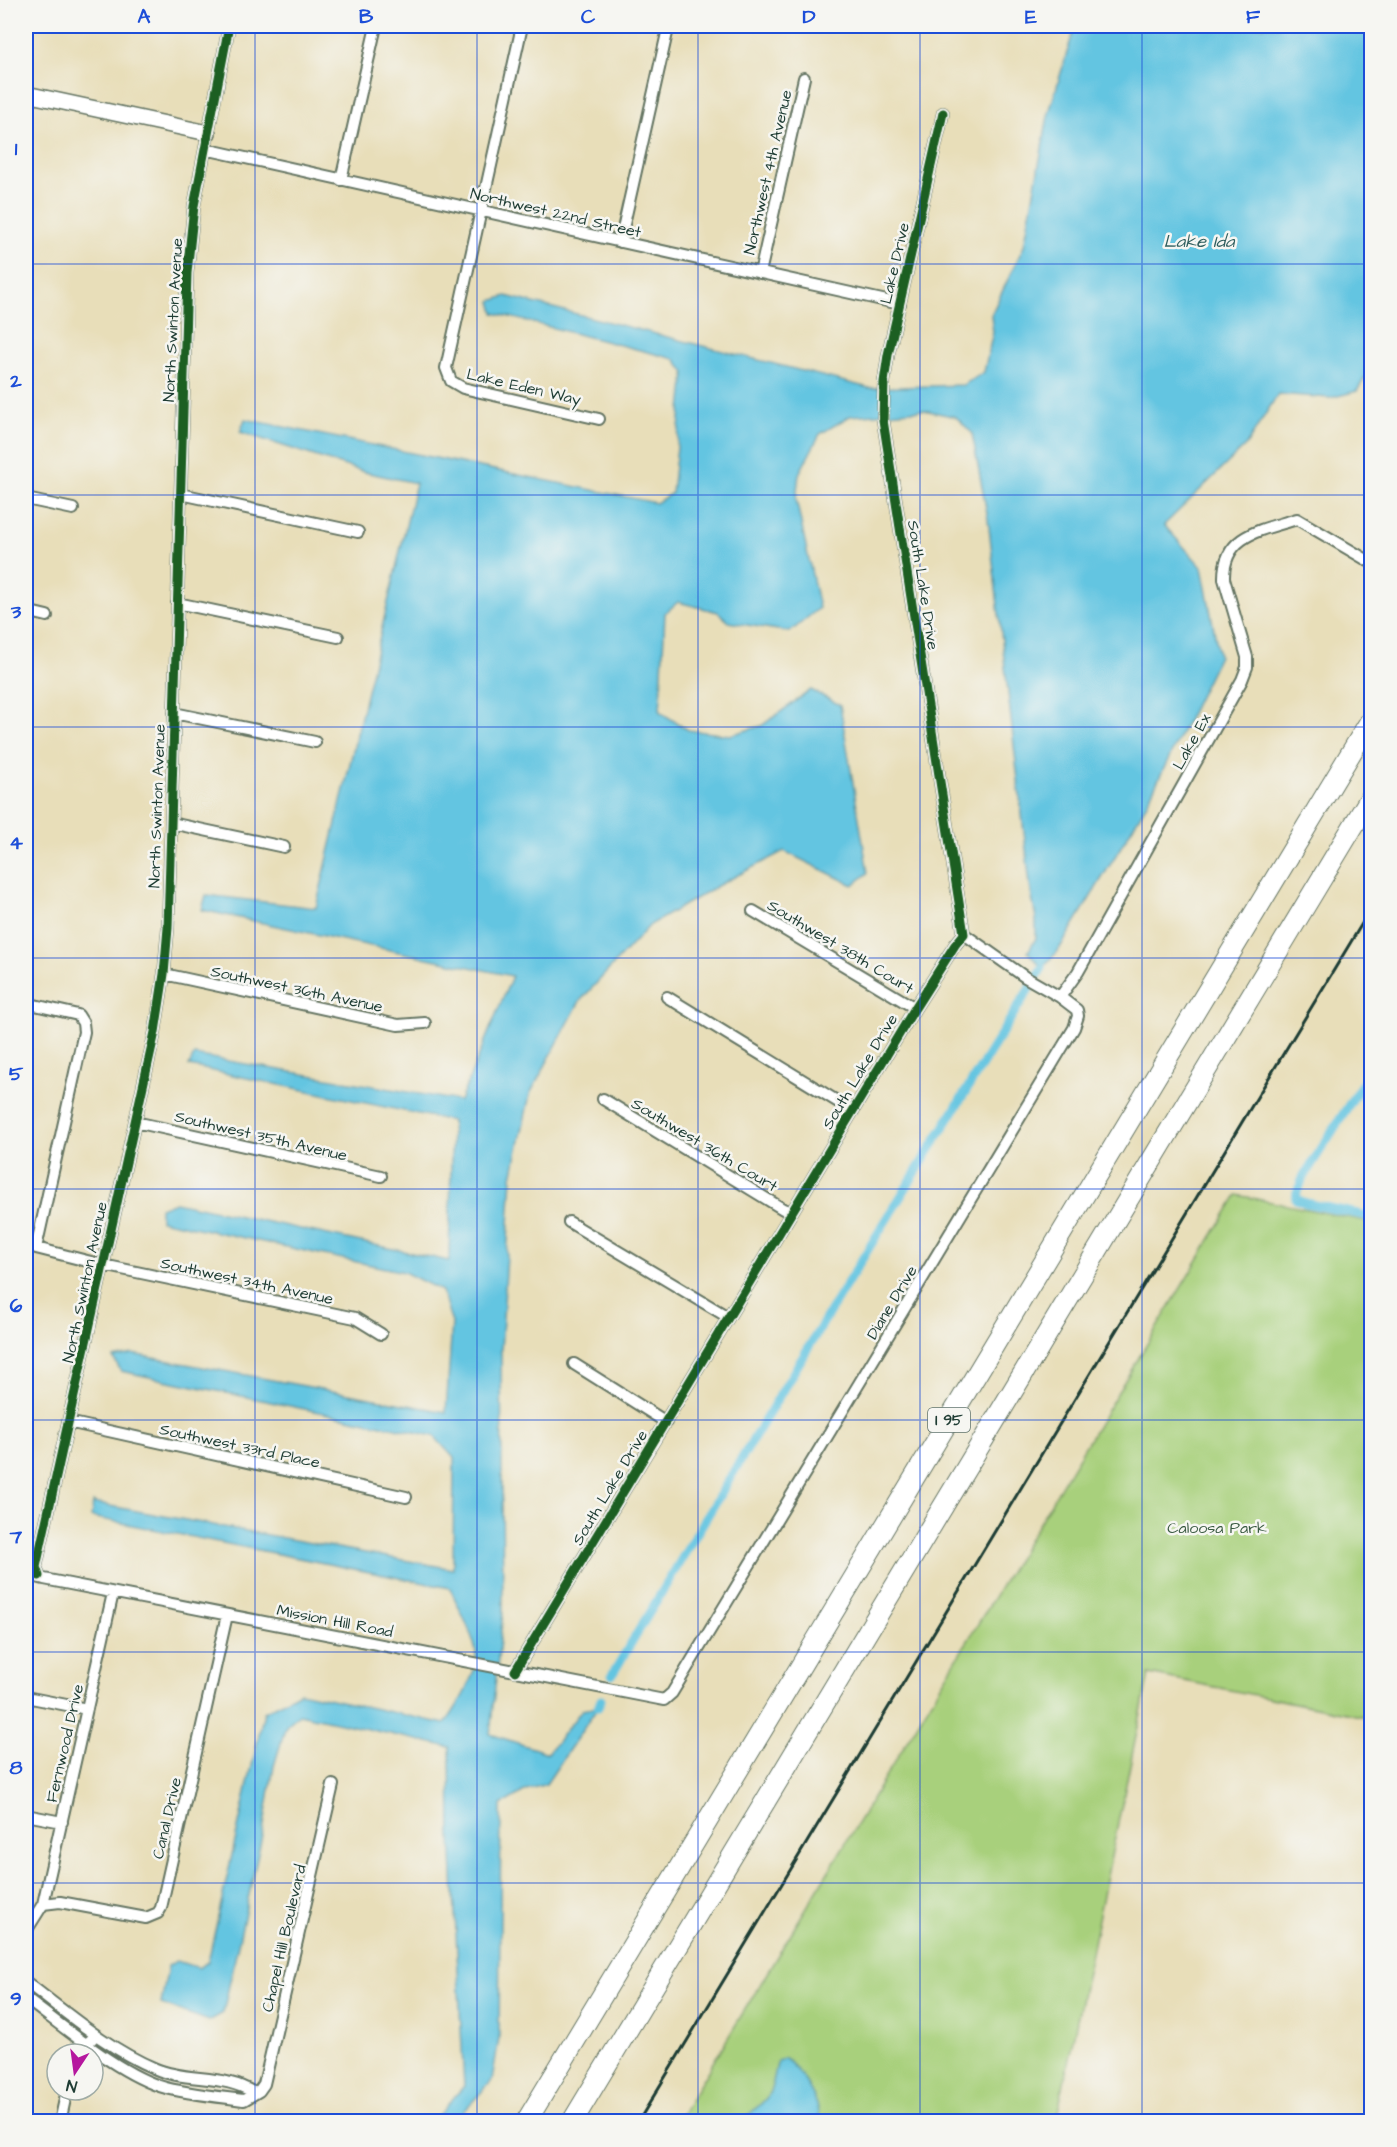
<svg xmlns="http://www.w3.org/2000/svg" width="1397" height="2147" viewBox="0 0 1397 2147" font-family="'Architects Daughter',sans-serif">
	<style>
		.green { fill: #a8d07b; stroke: #648658; stroke-width: 1.5 }
		.water { fill: #63c5e1; stroke: #41818a; stroke-width: 1.5 }
		.lines { fill: none; stroke-linecap: round; stroke-linejoin: round }
		.canal { stroke: #63c5e1; stroke-width: 9 }
		.street-casing { stroke: #657563; stroke-width: 14 }
		.secondary-casing { stroke: #657563; stroke-width: 18 }
		.highway-casing { stroke: #657563; stroke-width: 22 }
		.street { stroke: #fff; stroke-width: 10 }
		.secondary { stroke: #fff; stroke-width: 15 }
		.highway { stroke: #fff; stroke-width: 20 }
		.rail { stroke: #1f3d34; stroke-width: 3 }
		.cycleway-casing { stroke: #f6f6f2; stroke-width: 13 }
		.cycleway { stroke: #1b5e20; stroke-width: 9 }
		.grid { fill: none; stroke: #1d4ed8; stroke-width: 1.5; stroke-opacity: 0.55 }
		.labels { text-anchor: middle; stroke-width: 5; stroke-linejoin: round; paint-order: stroke }
		.shield { fill: #f6f6f2; stroke: #60746d; stroke-width: 1.5 }
		.shield-label { font-size: 15px; font-weight: bold; fill: #1f3d34 }
		.street-label { font-size: 16px; fill: #1f3d34; stroke: #f6f6f2 }
		.park-label { font-size: 16px; fill: #3a5a42; stroke: #f6f6f2 }
		.water-label { font-size: 18px; font-style: italic; fill: #305f5f; stroke: #f6f6f2 }
		.neatline { fill: none; stroke: #1d4ed8; stroke-width: 2 }
		.grid-label { font-size: 20px; text-anchor: middle; font-weight: bold; fill: #1d4ed8 }
	</style>
	<rect width="100%" height="100%" fill="#f6f6f2"/>
	<filter id="ink" filterUnits="userSpaceOnUse"><feTurbulence type="fractalNoise" baseFrequency=".0167" numOctaves="2"/><feDisplacementMap in="SourceGraphic" scale="12" xChannelSelector="R" yChannelSelector="G"/><feConvolveMatrix kernelMatrix="1 2 1 2 8 2 1 2 1" color-interpolation-filters="sRGB"/></filter>
	<filter id="wash" filterUnits="userSpaceOnUse"><feTurbulence type="fractalNoise" baseFrequency=".008" numOctaves="4" result="noise"/><feDisplacementMap in="SourceGraphic" scale="24" xChannelSelector="R" yChannelSelector="G"/><feGaussianBlur stdDeviation="1.35" result="paint"/><feColorMatrix in="noise" values="0 0 0 0 0 0 0 0 0 0 0 0 0 0 0 0 0 1.4 0 .05"/><feComposite in="paint" operator="in"/></filter>
	<g filter="url(#wash)">
		<rect width="100%" height="100%" fill="#e8deb9"/>
		<path class="green" d="M1237,1195L1371,1222V1718L1149,1674L1056,2121L677,2122Z"/>
		<path class="water" d="M1075,26H1371V368L1357,391L1330,398L1278,394L1246,445L1164,525L1202,567L1219,656L1145,807L1058,951L1042,968L1028,952L1036,938V918L1031,893L988,519L972,433L956,417L924,410L850,416L820,434L799,474L796,499L819,608L790,632L729,622L718,612L678,602L665,613L660,712L688,730L730,735L761,726L811,690L840,705L868,873L853,885L784,851L717,886L650,925L580,1001L530,1094L512,1177L501,1350L503,1612L490,1734L548,1753L582,1710L598,1707L546,1784L526,1790L501,1805L499,2038L492,2081L454,2121H433L464,2086L451,1837L450,1747L299,1714L286,1726L274,1766L263,1831L223,2013L209,2021L161,2004L168,1966L177,1961L198,1968L208,1962L264,1712L300,1692L445,1724C457,1707 481,1671 475,1648C471,1629 458,1607 450,1588L91,1517L93,1503L453,1569L454,1458L434,1436L121,1371L113,1358L132,1354L446,1412L452,1323L442,1291L404,1272L160,1220V1208L175,1202L449,1261L452,1121L189,1066L194,1055L460,1101L512,976L202,910L206,895L316,908L416,483L364,472L240,432L245,419L656,503L672,493L685,373L675,359L494,313L491,301L506,296L869,388L963,385L984,372L993,332L991,315L1024,246L1048,116Z
			M784,2058C800,2068 821,2103 820,2121H744C751,2110 761,2106 767,2097C774,2087 774,2073 778,2061Z"/>
		<g class="lines">
			<path class="canal" d="M1372,1068L1303,1178L1297,1192L1296,1199L1306,1203L1372,1217
				M612,1675L838,1298L1042,968
				M598,1707L601,1700"/>
		</g>
	</g>
	<g filter="url(#ink)">
		<g class="lines">
			<g class="street-casing">
				<path id="street" d="M522,26L446,368L451,381L463,388L599,419
					M205,149L900,304
					M341,180L376,26
					M620,242L667,33
					M760,273L804,78
					M181,494L358,532
					M26,499L73,509
					M177,603L338,637
					M26,611L47,616
					M174,713L315,742
					M171,823L284,847
					M753,911L915,1008
					M164,974L398,1025L425,1023
					M667,997L853,1111
					M1060,997L1078,972L1242,680L1247,667V657L1224,579C1223,534 1262,530 1297,519L1372,563
					M26,1003L78,1015L83,1023L84,1032L36,1248L103,1265L355,1318L381,1334
					M603,1099L783,1209L792,1212
					M135,1122L381,1176
					M569,1222L728,1317
					M574,1364L666,1422
					M68,1422L406,1497
					M26,1574L44,1579L664,1700L672,1693L1074,1028L1078,1016L1077,1010L1060,997L1025,977L964,934
					M39,1576L36,1567L155,1032L164,974L168,928L187,273L194,206L229,26
					M515,1671L915,1008L955,945L964,934L883,420L884,382L888,355L943,113
					M26,1697L87,1709
					M26,1815L62,1822
					M43,1904L60,1902L146,1918L158,1913L161,1908L227,1615
					M26,1931L43,1904L113,1593
					M26,1982C67,2013 108,2049 156,2069C187,2082 226,2074 254,2093
					M26,1999C63,2026 122,2077 166,2088C191,2094 218,2097 244,2100L259,2091L264,2084L333,1785
					M79,2054L82,2048L92,2039
					M60,2122L67,2090"/>
			</g>
			<g class="secondary-casing">
				<path id="secondary" d="M26,94L208,133"/>
			</g>
			<g class="highway-casing">
				<path id="highway" d="M526,2122L1372,718
					M572,2122L1372,795"/>
			</g>
			<use href="#street" class="street"/>
			<use href="#secondary" class="secondary"/>
			<use href="#highway" class="highway"/>
			<path class="rail" d="M638,2122L1372,907"/>
			<g class="cycleway-casing">
				<path id="cycleway" d="M39,1576L36,1567L155,1032L164,974L168,928L187,273L194,206L229,26
					M515,1671L915,1008L955,945L964,934L883,420L884,382L888,355L943,113"/>
			</g>
			<use href="#cycleway" class="cycleway"/>
		</g>
	</g>
	<path class="grid" d="M255,26V2122M477,26V2122M698,26V2122M920,26V2122M1142,26V2122M26,264H1372M26,495H1372M26,727H1372M26,958H1372M26,1189H1372M26,1420H1372M26,1652H1372M26,1883H1372"/>
	<g class="labels">
		<rect class="shield" x="928" y="1408" width="42" height="24" rx="4.5"/>
		<g class="shield-label">
			<text x="949" y="1425">I 95</text>
		</g>
		<g class="street-label">
			<text transform="translate(767 172) rotate(-77)" y="6">Northwest 4th Avenue</text>
			<text transform="translate(556 212) rotate(13)" y="6">Northwest 22nd Street</text>
			<text transform="translate(894 263) rotate(-77)" y="6">Lake Drive</text>
			<text transform="translate(172 320) rotate(-87)" y="6">North Swinton Avenue</text>
			<text transform="translate(524 386) rotate(13)" y="6">Lake Eden Way</text>
			<text transform="translate(924 585) rotate(81)" y="6">South Lake Drive</text>
			<text transform="translate(1191 741) rotate(-61)" y="6">Lake Ex</text>
			<text transform="translate(156 806) rotate(-88)" y="6">North Swinton Avenue</text>
			<text transform="translate(841 946) rotate(31)" y="6">Southwest 38th Court</text>
			<text transform="translate(297 988) rotate(12)" y="6">Southwest 36th Avenue</text>
			<text transform="translate(859 1071) rotate(-59)" y="6">South Lake Drive</text>
			<text transform="translate(261 1135) rotate(13)" y="6">Southwest 35th Avenue</text>
			<text transform="translate(705 1144) rotate(31)" y="6">Southwest 36th Court</text>
			<text transform="translate(247 1280) rotate(12)" y="6">Southwest 34th Avenue</text>
			<text transform="translate(84 1282) rotate(-78)" y="6">North Swinton Avenue</text>
			<text transform="translate(891 1302) rotate(-59)" y="6">Diane Drive</text>
			<text transform="translate(240 1445) rotate(12)" y="6">Southwest 33rd Place</text>
			<text transform="translate(609 1487) rotate(-59)" y="6">South Lake Drive</text>
			<text transform="translate(335 1620) rotate(11)" y="6">Mission Hill Road</text>
			<text transform="translate(64 1743) rotate(-77)" y="6">Fernwood Drive</text>
			<text transform="translate(166 1818) rotate(-77)" y="6">Canal Drive</text>
			<text transform="translate(283 1938) rotate(-77)" y="6">Chapel Hill Boulevard</text>
		</g>
		<g class="park-label">
			<text x="1217" y="1533">Caloosa Park</text>
		</g>
		<g class="water-label">
			<text x="1199" y="247">Lake Ida</text>
		</g>
	</g>
	<rect width="1397" height="2147" fill="none" stroke="#f6f6f2" stroke-width="66"/>
	<g transform="translate(75 2072) rotate(193)"><circle r="28" fill="#f6f6f2" stroke="#a0aca6" stroke-width="1.5"/>
	<path d="M0-4.5L10 22L0 15L-10 22Z" fill="#b5179e"/>
	<text y="-9" font-size="16" font-weight="bold" text-anchor="middle" fill="#1f3d34">N</text>
	</g>
	<rect x="33" y="33" width="1331" height="2081" class="neatline"/>
	<g class="grid-label">
		<text x="144" y="23">A</text>
		<text x="366" y="23">B</text>
		<text x="588" y="23">C</text>
		<text x="809" y="23">D</text>
		<text x="1031" y="23">E</text>
		<text x="1253" y="23">F</text>
		<text x="16" y="155">1</text>
		<text x="16" y="387">2</text>
		<text x="16" y="618">3</text>
		<text x="16" y="849">4</text>
		<text x="16" y="1080">5</text>
		<text x="16" y="1312">6</text>
		<text x="16" y="1543">7</text>
		<text x="16" y="1774">8</text>
		<text x="16" y="2005">9</text>
	</g>
</svg>
